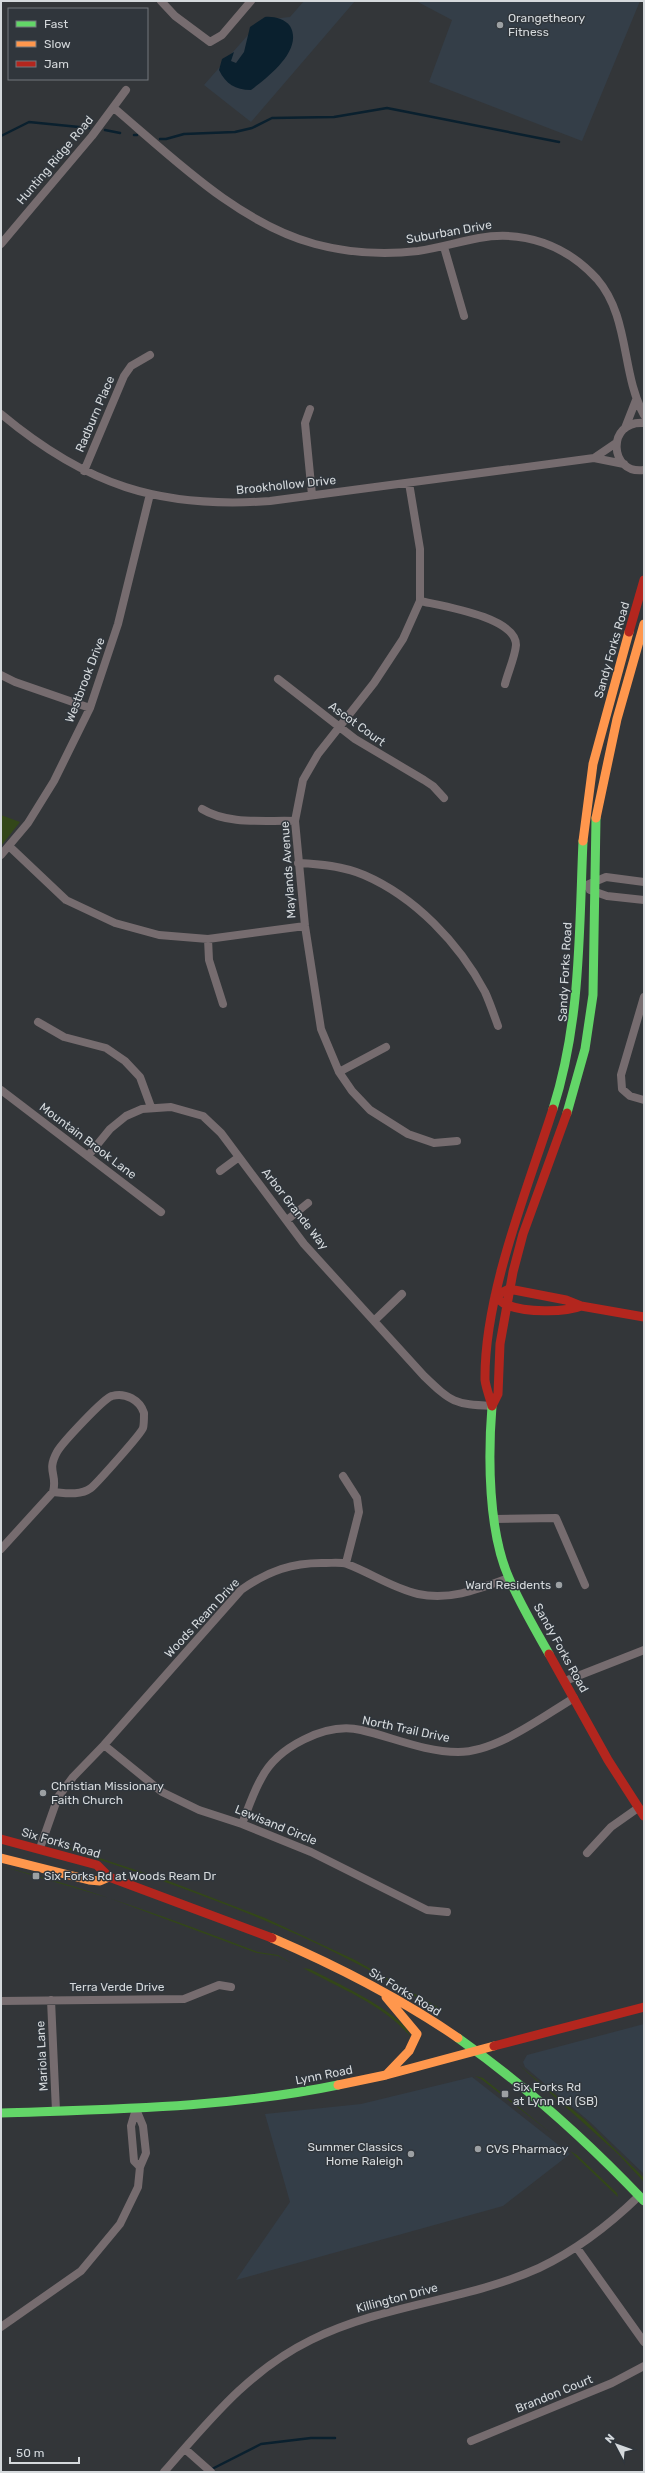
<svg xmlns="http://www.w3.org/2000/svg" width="645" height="2473" viewBox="0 0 645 2473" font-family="Rubik,sans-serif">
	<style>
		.built { fill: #343e48 }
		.green { fill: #334719 }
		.water { fill: #0a202e }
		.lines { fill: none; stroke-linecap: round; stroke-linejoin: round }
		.stream { stroke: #0a202e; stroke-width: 2.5 }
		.street { stroke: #766c6f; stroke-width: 8 }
		.fast { stroke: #63d668; stroke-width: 9 }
		.slow { stroke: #ff974d; stroke-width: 9 }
		.jam { stroke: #b3261e; stroke-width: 9 }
		.poi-dot { fill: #9ca0a3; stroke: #30363c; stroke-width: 1.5 }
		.labels { text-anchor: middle; stroke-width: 3; stroke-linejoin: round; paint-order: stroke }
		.poi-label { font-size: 12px; fill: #d5d9dc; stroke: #30363c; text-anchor: start }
		.street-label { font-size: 12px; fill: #d5d9dc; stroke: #30363c }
	</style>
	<rect width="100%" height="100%" fill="#333639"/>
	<path class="built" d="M304,1H355L251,122L204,85L261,20L290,17Z
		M416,1H640L582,141L429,82L452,20Z
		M644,2024V2174L590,2122L525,2067L523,2062L527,2055Z
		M472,2077L570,2154L503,2206L236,2280L290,2202L265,2114L361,2104Z"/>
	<path class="green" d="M1,815L20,822L1,846Z
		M57,1844L166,1880L265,1918L355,1960L443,2010L440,2012C324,1936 192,1889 60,1847Z
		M1,1866C89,1888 173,1920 258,1952L278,1955L291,1963L278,1956L257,1953L109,1898Z
		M303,1968L310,1969C331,1980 405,2014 410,2036C384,2005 339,1988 303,1968Z
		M519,2065L584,2119L638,2172L644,2178V2182L618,2154Z
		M475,2076L483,2078L551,2133L481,2079Z
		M570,2151L577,2155L617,2193L618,2197Z"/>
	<path class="water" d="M265,17C273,16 285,19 290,26C304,50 267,78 251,90C235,90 226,84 219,70L222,59L234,52L231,61L236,63L244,52L250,27Z"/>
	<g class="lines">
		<path class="stream" d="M105,130L120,133
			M134,135H137
			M1,136L29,122L89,128
			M160,139H166L184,134L235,132L252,128L272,118L334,117L387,108L559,142
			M210,2470L261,2444L311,2438H335"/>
		<path class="street" d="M161,1L175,16L210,42L222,35L251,1
			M114,108C173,158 238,223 315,244C349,253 384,255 418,251C439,248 458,242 479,238C524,230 566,245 597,279C630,317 621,373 644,415
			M1,244L92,136L126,90
			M444,247L464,316
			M310,409L305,423L312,495
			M1,414C86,485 159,509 270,501L594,458L624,464
			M644,423C606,420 609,475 644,470
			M625,428L636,400
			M594,458L616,443
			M84,471L124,376L131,366L150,355
			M409,483L420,549V601L403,639L374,683L318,754L303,780L295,821L305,926L321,1029L339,1072L352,1091L370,1110L408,1134L434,1143L457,1141
			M420,601C442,606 516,617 516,645C515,657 508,672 505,684
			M1,675L15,682L90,708
			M278,679L355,739L424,780L433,786L444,798
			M202,809C228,825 265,820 295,821
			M10,847L66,900L115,923L159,935L208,939L305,926
			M1,855L28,823L54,781L90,708L118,624L150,494
			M298,863C320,864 343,866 364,875C415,897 459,943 485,992C490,1003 494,1015 498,1026
			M582,887L606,877L644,882
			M590,890L607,896L644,900
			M208,939L209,960L223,1004
			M644,997L621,1075L622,1089L630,1096L644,1100
			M38,1022L64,1037L106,1048L125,1061L140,1077L151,1107
			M339,1072L386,1047
			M1,1090L161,1212
			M88,1156L110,1129L126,1116L142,1109L171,1107L203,1116L221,1133L304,1244L424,1376C452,1403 454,1404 492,1406
			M220,1171L239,1157
			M287,1220L308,1203
			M375,1320L402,1294
			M343,1476L357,1498L359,1512L346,1563
			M494,1519L556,1518L585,1585
			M1,1549L53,1492C58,1474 46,1472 57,1452C62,1443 104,1398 112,1396C125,1392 140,1400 144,1413C144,1416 144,1425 143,1428C141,1434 97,1483 91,1488C80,1496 65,1493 53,1492
			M565,1681L644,1650
			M104,1745L162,1792L199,1810L242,1824L311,1852L427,1910L447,1912
			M242,1824C248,1809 253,1793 261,1779C277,1747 326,1722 361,1730C392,1737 425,1752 458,1752C497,1752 542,1717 574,1698
			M40,1848L58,1797L73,1777L104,1745L241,1590C268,1571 293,1562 326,1563C333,1563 341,1562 347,1564C371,1573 392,1588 418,1594C450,1601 479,1589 509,1578
			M587,1853L611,1827L638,1808
			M51,2000L56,2111
			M1,2001L184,1999L219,1985L231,1987
			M136,2109L131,2126L134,2161L140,2167
			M577,2248L644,2342
			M1,2327L81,2271L120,2224L138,2187L140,2167L146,2153L143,2126L136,2109
			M471,2441L612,2383L644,2366
			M185,2449L211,2472
			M164,2472C209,2421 248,2371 311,2340C383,2304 466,2301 539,2268C577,2250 609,2225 639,2196"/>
		<path class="fast" d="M553,1109C581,1021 579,932 583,841
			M567,1113L585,1049L593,995L596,818
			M492,1406C488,1456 488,1531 509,1578C520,1604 535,1629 549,1654
			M458,2038C526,2086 587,2141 644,2201
			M1,2113C114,2109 227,2108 338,2085"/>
		<path class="slow" d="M596,818L617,719L644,624
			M583,841L593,764L629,632
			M1,1858L89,1880L100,1881L109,1877
			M272,1938C337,1966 400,1998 458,2038
			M386,1997L417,2034L409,2051L386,2075
			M338,2085L386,2075L494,2046"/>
		<path class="jam" d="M629,632L644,580
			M581,1306C564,1313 525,1312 507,1305C503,1304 499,1299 495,1296L509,1289L566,1300L581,1306L644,1317
			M492,1406L498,1394L500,1344L513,1272L523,1234L567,1113
			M492,1406C490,1398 486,1388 485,1380C484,1295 527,1190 553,1109
			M549,1654L608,1760L644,1816
			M1,1839L97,1865L109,1877L272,1938
			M494,2046L644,2007"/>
	</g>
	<g class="poi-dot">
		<circle cx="500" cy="25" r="4"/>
		<circle cx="559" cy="1585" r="4"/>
		<circle cx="43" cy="1793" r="4"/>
		<rect x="32" y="1872" width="8" height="8" rx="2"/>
		<rect x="501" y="2090" width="8" height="8" rx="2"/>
		<circle cx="478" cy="2149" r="4"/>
		<circle cx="411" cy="2154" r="4"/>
	</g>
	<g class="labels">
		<g class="poi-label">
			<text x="508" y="22">Orangetheory<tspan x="508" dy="14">Fitness</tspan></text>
			<text x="551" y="1589" text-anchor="end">Ward Residents</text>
			<text x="51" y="1790">Christian Missionary<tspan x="51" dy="14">Faith Church</tspan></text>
			<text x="44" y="1880">Six Forks Rd at Woods Ream Dr</text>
			<text x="513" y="2091">Six Forks Rd<tspan x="513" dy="14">at Lynn Rd (SB)</tspan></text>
			<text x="403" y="2151" text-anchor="end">Summer Classics<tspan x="403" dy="14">Home Raleigh</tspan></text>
			<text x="486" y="2153">CVS Pharmacy</text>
		</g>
		<g class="street-label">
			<text transform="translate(55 160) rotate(-50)" y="4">Hunting Ridge Road</text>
			<text transform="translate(449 232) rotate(-10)" y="4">Suburban Drive</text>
			<text transform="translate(95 414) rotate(-67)" y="4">Radburn Place</text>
			<text transform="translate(286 485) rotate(-6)" y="4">Brookhollow Drive</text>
			<text transform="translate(612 650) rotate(-74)" y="4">Sandy Forks Road</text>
			<text transform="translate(85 680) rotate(-69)" y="4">Westbrook Drive</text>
			<text transform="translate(357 724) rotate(36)" y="4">Ascot Court</text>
			<text transform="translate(288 870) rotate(-94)" y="4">Maylands Avenue</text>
			<text transform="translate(565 972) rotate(-87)" y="4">Sandy Forks Road</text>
			<text transform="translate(88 1141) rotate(37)" y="4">Mountain Brook Lane</text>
			<text transform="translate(295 1209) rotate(52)" y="4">Arbor Grande Way</text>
			<text transform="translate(202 1618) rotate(-47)" y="4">Woods Ream Drive</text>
			<text transform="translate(561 1648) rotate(61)" y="4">Sandy Forks Road</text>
			<text transform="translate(406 1729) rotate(12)" y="4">North Trail Drive</text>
			<text transform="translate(276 1825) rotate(22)" y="4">Lewisand Circle</text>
			<text transform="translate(61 1843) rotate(16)" y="4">Six Forks Road</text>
			<text x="117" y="1991">Terra Verde Drive</text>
			<text transform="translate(405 1992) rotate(31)" y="4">Six Forks Road</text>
			<text transform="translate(42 2056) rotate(-93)" y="4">Mariola Lane</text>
			<text transform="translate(324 2075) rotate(-11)" y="4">Lynn Road</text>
			<text transform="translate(397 2298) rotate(-15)" y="4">Killington Drive</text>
			<text transform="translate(554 2394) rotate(-22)" y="4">Brandon Court</text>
		</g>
	</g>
	<rect width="645" height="2473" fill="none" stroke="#d5d9dc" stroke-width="4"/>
	<rect x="8" y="8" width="140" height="72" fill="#30363c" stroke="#72777c"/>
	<rect x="16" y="21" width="20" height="6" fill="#63d668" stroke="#72777c"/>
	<text x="44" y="28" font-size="12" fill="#d5d9dc">Fast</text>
	<rect x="16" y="41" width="20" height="6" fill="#ff974d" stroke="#72777c"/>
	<text x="44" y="48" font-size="12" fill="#d5d9dc">Slow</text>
	<rect x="16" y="61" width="20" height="6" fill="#b3261e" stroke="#72777c"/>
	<text x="44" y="68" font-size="12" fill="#d5d9dc">Jam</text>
	<g transform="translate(617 2445) rotate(311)" stroke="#30363c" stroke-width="3" paint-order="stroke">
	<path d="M0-3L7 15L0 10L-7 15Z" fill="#d5d9dc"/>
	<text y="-6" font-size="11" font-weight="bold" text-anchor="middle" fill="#d5d9dc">N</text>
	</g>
	<path d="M10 2457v6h69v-6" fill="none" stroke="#d5d9dc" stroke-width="2"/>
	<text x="16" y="2457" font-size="12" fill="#d5d9dc" stroke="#30363c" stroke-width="3" paint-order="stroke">50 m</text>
</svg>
